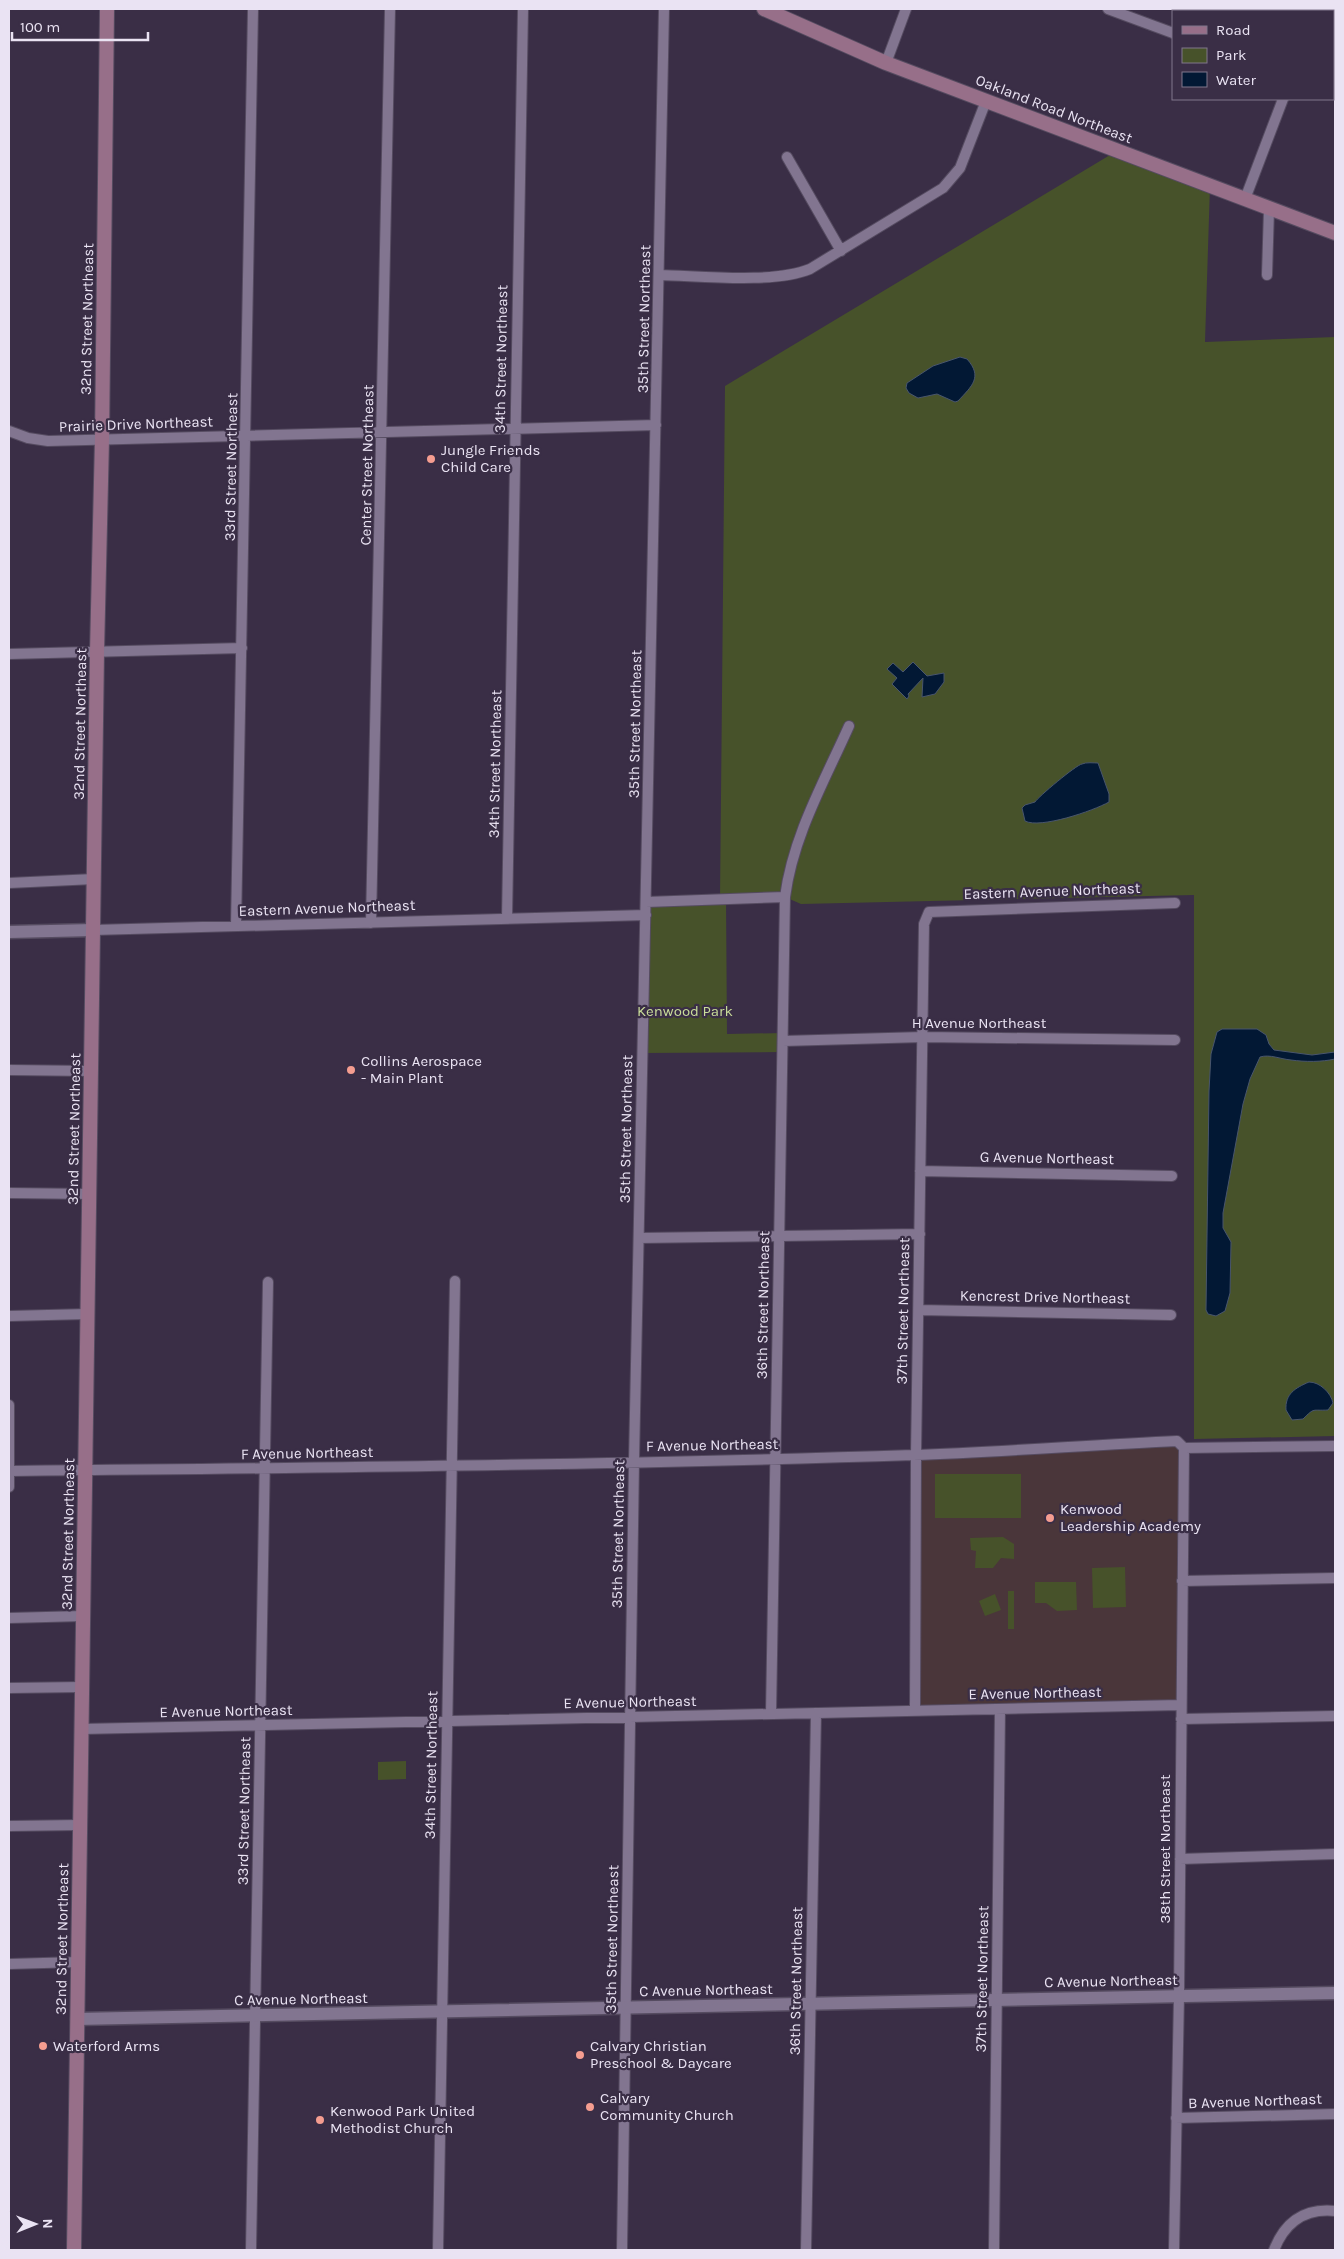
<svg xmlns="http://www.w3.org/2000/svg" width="1344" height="2259" viewBox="0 0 1344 2259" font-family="Karla,sans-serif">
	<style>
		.education { fill: #4a363a }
		.green { fill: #47522a }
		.water { fill: #021834; stroke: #48556d }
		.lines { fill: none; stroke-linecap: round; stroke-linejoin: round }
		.minor-casing { stroke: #554b60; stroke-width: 12 }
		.tertiary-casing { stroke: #554b60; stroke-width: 15 }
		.secondary-casing { stroke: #554b60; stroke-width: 16 }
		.minor { stroke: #827590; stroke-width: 10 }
		.tertiary { stroke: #827590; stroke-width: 12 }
		.secondary { stroke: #976f89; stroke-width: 14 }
		.poi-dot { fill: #f59d90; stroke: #3a2e46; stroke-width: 2 }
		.labels { text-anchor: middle; stroke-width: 4.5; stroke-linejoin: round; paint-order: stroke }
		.street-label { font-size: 15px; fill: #eae3f3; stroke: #3a2e46 }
		.poi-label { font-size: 15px; fill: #eae3f3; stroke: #3a2e46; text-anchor: start }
		.park-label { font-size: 15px; fill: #cade9a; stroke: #3a2e46 }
	</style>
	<rect width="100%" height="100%" fill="#3a2e46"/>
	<path class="education" d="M1177,1441L1184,1448L1180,1705L920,1707L916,1455Z"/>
	<path class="green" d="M1110,155L1210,186L1205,342L1335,337V1436L1194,1439V895L801,904L785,897L726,899L727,1034L783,1033V1052L643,1053L646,902L720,899L725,386Z
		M935,1474H1021V1518H935Z
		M1003,1537L1014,1544V1559L1001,1558L993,1568H975L976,1551L971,1550L970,1538Z
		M1125,1567L1126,1607L1093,1608L1092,1568Z
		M1035,1582H1076L1077,1610L1057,1611L1046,1603H1035Z
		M1008,1591H1014V1629H1008Z
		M995,1594L1001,1610L985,1616L979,1601Z
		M406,1761V1779L378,1780V1762Z"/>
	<path class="water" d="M960,357L967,359C983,377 972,386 958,401L955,402L937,394L918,398L909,393L906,388L907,383L933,366Z
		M913,662L927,676L944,673V682L935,694L922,697L923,678L908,694L909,696L907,699L892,684L897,678L887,669L893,663L903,672Z
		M1098,763L1109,794V802C1093,811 1040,829 1025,821L1022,808L1025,805L1035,802C1038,797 1076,765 1082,764C1086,762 1094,763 1098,763Z
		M1222,1029H1257L1266,1035L1269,1044L1274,1050L1312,1055L1335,1052V1059C1322,1062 1305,1062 1291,1060C1280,1059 1270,1054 1260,1057L1250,1079L1243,1104L1223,1213V1228L1231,1242L1230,1293L1225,1311L1216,1316L1208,1314L1206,1310L1209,1091L1211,1054L1217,1032Z
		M1309,1382C1320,1382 1331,1393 1333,1403L1328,1410C1312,1411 1315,1407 1303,1419L1292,1420L1286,1410C1285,1394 1295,1388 1309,1382Z"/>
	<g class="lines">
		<g class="minor-casing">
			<path id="minor" d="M1108,9L1173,33
				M1292,11V9
				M886,63L906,9
				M1333,88H1335
				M787,157L841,251
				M1245,199L1283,99
				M660,275C702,276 773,284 810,269L943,188L960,168L986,101
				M1267,275L1269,209
				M9,431L28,438L48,441L656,425
				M9,654L242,648
				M9,883L94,879
				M646,902L785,897
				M507,919L523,9
				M371,923L390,9
				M236,926L253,9
				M93,930L646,915
				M783,1041L923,1037L1175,1040
				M9,1070L91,1071
				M920,1171L1172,1176
				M9,1193L90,1194
				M639,1238L920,1234
				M919,1310L1171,1315
				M9,1316L87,1314
				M9,1405V1487
				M9,1471C310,1468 612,1465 913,1455C1001,1452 1089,1445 1177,1441L1184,1448L1335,1446
				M1182,1581L1335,1578
				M9,1618L83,1616
				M9,1688L82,1687
				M915,1711L916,1455L924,924L929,912L1175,903
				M771,1714L785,897C793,836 824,782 849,726
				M1181,1719L1335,1716
				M81,1729L1180,1705
				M9,1826L80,1825
				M1180,1859L1335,1854
				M9,1964L78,1962
				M1176,2118L1335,2114
				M251,2250L268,1282
				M438,2250L455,1281
				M622,2250L634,1461L664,9
				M806,2250L816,1713
				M994,2250L1000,1709
				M1174,2250L1179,1996L1184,1448
				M1274,2250C1285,2222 1305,2208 1335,2211"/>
		</g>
		<g class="tertiary-casing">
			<path id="tertiary" d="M9,932L93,930
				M77,2019L1335,1993"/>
		</g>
		<g class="secondary-casing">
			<path id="secondary" d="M764,9L886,63L1335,233
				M74,2250L97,652L102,439L107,9"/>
		</g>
		<use href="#minor" class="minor"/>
		<use href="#tertiary" class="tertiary"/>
		<use href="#secondary" class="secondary"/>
	</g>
	<g class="poi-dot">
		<circle cx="431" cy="459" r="5"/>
		<circle cx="351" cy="1070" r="5"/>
		<circle cx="1050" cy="1518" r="5"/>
		<circle cx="43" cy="2046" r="5"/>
		<circle cx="580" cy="2055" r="5"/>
		<circle cx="590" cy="2107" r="5"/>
		<circle cx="320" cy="2120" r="5"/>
	</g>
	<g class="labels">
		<g class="street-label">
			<text transform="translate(1054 109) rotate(21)" y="5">Oakland Road Northeast</text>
			<text transform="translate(87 319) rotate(-89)" y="5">32nd Street Northeast</text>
			<text transform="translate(644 319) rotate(-89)" y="5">35th Street Northeast</text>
			<text transform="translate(501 359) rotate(-89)" y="5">34th Street Northeast</text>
			<text transform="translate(136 424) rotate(-2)" y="5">Prairie Drive Northeast</text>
			<text transform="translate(367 465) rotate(-89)" y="5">Center Street Northeast</text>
			<text transform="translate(231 467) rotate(-89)" y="5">33rd Street Northeast</text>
			<text transform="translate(80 724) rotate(-89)" y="5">32nd Street Northeast</text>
			<text transform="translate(635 724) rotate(-89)" y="5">35th Street Northeast</text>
			<text transform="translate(495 764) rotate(-89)" y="5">34th Street Northeast</text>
			<text transform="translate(1052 891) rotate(-2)" y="5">Eastern Avenue Northeast</text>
			<text transform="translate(327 908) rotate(-2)" y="5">Eastern Avenue Northeast</text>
			<text x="979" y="1028">H Avenue Northeast</text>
			<text transform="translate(74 1129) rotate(-89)" y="5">32nd Street Northeast</text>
			<text transform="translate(626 1129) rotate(-89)" y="5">35th Street Northeast</text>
			<text transform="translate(1047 1158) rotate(1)" y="5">G Avenue Northeast</text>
			<text transform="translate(1045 1297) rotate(1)" y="5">Kencrest Drive Northeast</text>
			<text transform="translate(763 1305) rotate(-89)" y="5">36th Street Northeast</text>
			<text transform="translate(903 1311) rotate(-89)" y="5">37th Street Northeast</text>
			<text transform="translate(712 1445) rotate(-1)" y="5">F Avenue Northeast</text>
			<text transform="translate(307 1453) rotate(-1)" y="5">F Avenue Northeast</text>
			<text transform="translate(68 1534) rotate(-89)" y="5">32nd Street Northeast</text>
			<text transform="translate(618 1534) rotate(-89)" y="5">35th Street Northeast</text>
			<text transform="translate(1035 1693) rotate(-1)" y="5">E Avenue Northeast</text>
			<text transform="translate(630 1702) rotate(-1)" y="5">E Avenue Northeast</text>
			<text transform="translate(226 1711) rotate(-1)" y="5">E Avenue Northeast</text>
			<text transform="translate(431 1765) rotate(-89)" y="5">34th Street Northeast</text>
			<text transform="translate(244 1811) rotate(-89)" y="5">33rd Street Northeast</text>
			<text transform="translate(1165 1849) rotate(-90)" y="5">38th Street Northeast</text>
			<text transform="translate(62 1939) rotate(-89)" y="5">32nd Street Northeast</text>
			<text transform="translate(612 1939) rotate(-89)" y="5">35th Street Northeast</text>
			<text transform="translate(982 1979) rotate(-89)" y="5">37th Street Northeast</text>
			<text transform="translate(796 1981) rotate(-89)" y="5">36th Street Northeast</text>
			<text transform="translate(1111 1981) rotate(-1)" y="5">C Avenue Northeast</text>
			<text transform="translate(706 1990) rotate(-1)" y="5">C Avenue Northeast</text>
			<text transform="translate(301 1999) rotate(-1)" y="5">C Avenue Northeast</text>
			<text transform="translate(1255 2101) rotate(-2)" y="5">B Avenue Northeast</text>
		</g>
		<g class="poi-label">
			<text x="441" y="455">Jungle Friends<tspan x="441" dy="17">Child Care</tspan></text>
			<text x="361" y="1066">Collins Aerospace<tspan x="361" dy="17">- Main Plant</tspan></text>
			<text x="1060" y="1514">Kenwood<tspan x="1060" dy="17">Leadership Academy</tspan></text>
			<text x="53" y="2051">Waterford Arms</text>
			<text x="590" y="2051">Calvary Christian<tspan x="590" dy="17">Preschool &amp; Daycare</tspan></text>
			<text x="600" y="2103">Calvary<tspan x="600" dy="17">Community Church</tspan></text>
			<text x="330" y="2116">Kenwood Park United<tspan x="330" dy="17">Methodist Church</tspan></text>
		</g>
		<g class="park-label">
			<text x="685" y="1016">Kenwood Park</text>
		</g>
	</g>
	<rect width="1344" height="2259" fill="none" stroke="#eae3f3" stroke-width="20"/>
	<rect x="1172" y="10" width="162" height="90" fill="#3a2e46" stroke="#80768b"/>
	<rect x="1182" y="26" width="25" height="8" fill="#976f89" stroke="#80768b"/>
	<text x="1216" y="35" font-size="15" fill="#eae3f3">Road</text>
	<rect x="1182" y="48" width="25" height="15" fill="#47522a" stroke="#80768b"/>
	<text x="1216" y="60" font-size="15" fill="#eae3f3">Park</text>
	<rect x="1182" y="72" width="25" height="15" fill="#021834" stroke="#80768b"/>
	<text x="1216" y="85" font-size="15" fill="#eae3f3">Water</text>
	<g transform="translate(35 2224) rotate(89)" stroke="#3a2e46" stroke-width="4" paint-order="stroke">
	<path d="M0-4L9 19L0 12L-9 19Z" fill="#eae3f3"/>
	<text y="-8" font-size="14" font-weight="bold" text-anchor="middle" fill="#eae3f3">N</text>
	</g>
	<path d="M12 32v8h136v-8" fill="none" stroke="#eae3f3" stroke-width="2.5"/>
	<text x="20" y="32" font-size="15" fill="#eae3f3" stroke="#3a2e46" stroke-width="4" paint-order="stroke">100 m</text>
</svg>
